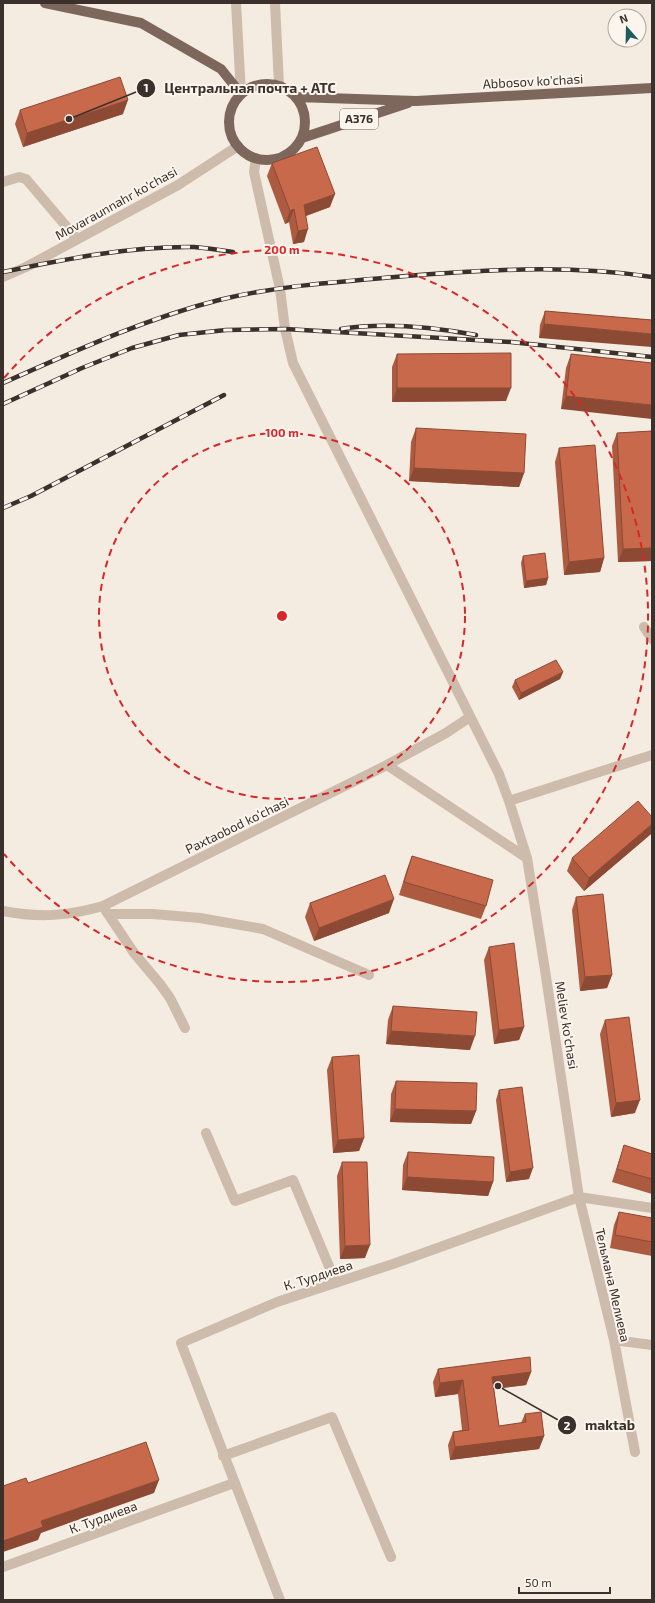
<svg xmlns="http://www.w3.org/2000/svg" width="655" height="1603" viewBox="0 0 655 1603" font-family="'Exo 2',sans-serif">
	<style>
		.lines { fill: none; stroke-linecap: round; stroke-linejoin: round }
		.minor { stroke: #cdbbac; stroke-width: 10 }
		.major { stroke: #7d675c; stroke-width: 10 }
		.rail-casing { stroke: #3b302b; stroke-width: 4.5 }
		.rail { stroke: #fbf5ee; stroke-width: 3; stroke-dasharray: 9; stroke-linecap: butt }
		.wall { fill: #ac5a40 }
		.shaded-wall { fill: #8c4a34 }
		.building { fill: #c8694b; stroke: #8c4a34 }
		.ring { fill: none; stroke: #d62828; stroke-width: 2; stroke-dasharray: 7 5 }
		.labels { text-anchor: middle; stroke-width: 4; stroke-linejoin: round; paint-order: stroke }
		.shield { fill: #fbf5ee; stroke: #756b66; stroke-width: 1 }
		.shield-label { font-size: 12px; font-weight: bold; fill: #3b302b }
		.street-label { font-size: 13px; fill: #3b302b; stroke: #fbf5ee }
		.centre { fill: #d62828; stroke: #fbf5ee; stroke-width: 2 }
		.ring-label { font-size: 12px; text-anchor: middle; font-weight: bold; fill: #d62828; stroke: #fbf5ee; stroke-width: 4; stroke-linejoin: round; paint-order: stroke }
		.leader { fill: none; stroke: #3b302b; stroke-width: 1.5 }
		.callout-dot { fill: #3b302b; stroke: #fbf5ee; stroke-width: 1.5 }
		.mark-label { font-size: 12px; text-anchor: middle; font-weight: bold; fill: #fff }
		.callout-label { font-size: 14px; text-anchor: middle; font-weight: bold; fill: #3b302b; stroke: #fbf5ee; stroke-width: 4; stroke-linejoin: round; paint-order: stroke }
	</style>
	<rect width="100%" height="100%" fill="#f4ebe1"/>
	<g class="lines">
		<path class="minor" d="M236,3L241,94
			M275,3L279,85
			M256,158L254,172L280,289L285,329L293,363L499,774L509,801L527,858
			M3,182L19,177L26,179L77,239
			M3,277L26,267L178,185L238,146
			M644,627L652,639
			M387,765L527,858L545,970L579,1197L614,1340L635,1452
			M509,801L652,755
			M3,911C39,918 68,916 103,906L387,765L446,733L470,717
			M106,911L134,953L160,984L170,998L185,1028
			M108,914H153L200,918L263,929L369,975
			M206,1133L235,1201L293,1180L336,1283
			M614,1340L652,1345
			M223,1456L332,1417L391,1557
			M3,1567L234,1483
			M280,1600L181,1343L277,1302L393,1264L579,1197L652,1208"/>
		<path class="major" d="M45,3L141,23L221,69L241,94
			M229 122a38 38 0 1 1 76 0a38 38 0 1 1-76 0Z
			M297,97L416,101L652,88
			M302,138L408,103"/>
		<g class="rail-casing">
			<path id="rail" d="M3,272C66,259 130,246 194,247C207,248 220,250 233,252
				M341,329C385,322 432,327 476,335
				M3,383C73,352 144,319 219,300C276,286 336,282 395,277C480,270 567,264 652,277
				M3,404L82,368L132,348L179,335L226,330L285,329L511,342L652,357
				M3,508L31,496L224,395"/>
		</g>
		<use href="#rail" class="rail"/>
	</g>
	<path class="wall" d="M20,110L123,114L23,147L15,124Z
		M272,163L330,207L306,216L304,242L293,244L289,222L285,224L267,176Z
		M545,311L652,320L539,338L540,325Z
		M397,354L506,401L392,402V367Z
		M571,354L652,363L561,409L566,368Z
		M416,428L524,473L519,487L409,481L411,442Z
		M652,431V561L618,562L612,446L617,433Z
		M559,448L604,558L600,572L564,575L555,462Z
		M523,556L548,578L546,585L524,588L521,563Z
		M563,672L560,679L519,700L512,687L515,680Z
		M651,834L584,891L567,871L572,858Z
		M412,856L486,906L481,919L399,895L407,869Z
		M576,897L612,975L607,988L580,991L572,910Z
		M310,903L389,913L314,941L305,917Z
		M489,947L524,1027L519,1040L494,1044L484,960Z
		M393,1006L470,1050L386,1044L388,1020Z
		M605,1020L635,1113L611,1117L600,1034Z
		M332,1057L364,1138L359,1151L333,1153L327,1070Z
		M396,1081L476,1111L471,1124L390,1122L391,1094Z
		M499,1090L529,1179L506,1182L496,1100Z
		M624,1145L652,1154V1194L612,1182Z
		M408,1152L493,1182L488,1196L402,1190L403,1165Z
		M342,1162L365,1258L340,1259L337,1176Z
		M619,1212L652,1218V1256L610,1248L614,1225Z
		M438,1369L531,1372L526,1385L494,1389L499,1426L521,1423L525,1414L544,1436L539,1449L450,1460L448,1445L453,1432L462,1430L458,1394L435,1397L433,1382Z"/>
	<path class="shaded-wall" d="M128,100L123,114L23,147L27,133Z
		M335,194L330,207L300,218L304,205Z
		M294,209L289,222L285,224L290,211Z
		M308,229L304,242L293,244L298,231Z
		M544,324L652,334V347L539,338Z
		M397,388H511L506,401L392,402Z
		M566,396L652,405V419L561,409Z
		M414,468L524,473L519,487L409,481Z
		M652,548V561L618,562L623,549Z
		M604,558L600,572L564,575L569,562Z
		M548,578L546,585L524,588L526,581Z
		M563,672L560,679L519,700L521,693Z
		M652,824V830L651,834L584,891L589,878Z
		M394,899L389,913L314,941L319,928Z
		M612,975L607,988L580,991L585,977Z
		M524,1027L519,1040L494,1044L499,1030Z
		M391,1031L475,1036L470,1050L386,1044Z
		M640,1100L635,1113L611,1117L616,1103Z
		M395,1109L476,1111L471,1124L390,1122Z
		M364,1138L359,1151L333,1153L338,1140Z
		M533,1168L529,1179L506,1182L510,1172Z
		M407,1177L493,1182L488,1196L402,1190Z
		M370,1245L365,1258L340,1259L345,1246Z
		M531,1372L526,1385L488,1390L492,1377Z
		M463,1380L458,1394L435,1397L440,1383Z
		M544,1436L539,1449L450,1460L455,1447Z
		M159,1480L154,1493L41,1533L38,1540L3,1552V1541L41,1521Z"/>
	<path class="building" d="M120,77L128,100L27,133L20,110Z
		M317,147L335,194L304,205L308,229L298,231L294,209L290,211L272,163Z
		M545,311L652,320V334L544,324Z
		M511,353V388H397V354Z
		M571,354L652,363V405L566,396Z
		M416,428L526,434L524,473L414,468Z
		M652,431V548L623,549L617,433Z
		M595,445L604,558L569,562L559,448Z
		M545,553L548,578L526,581L523,556Z
		M556,660L563,672L521,693L515,680Z
		M638,801L652,817V824L589,878L572,858Z
		M412,856L493,880L486,906L404,882Z
		M385,875L394,899L319,928L310,903Z
		M603,894L612,975L585,977L576,897Z
		M514,943L524,1027L499,1030L489,947Z
		M393,1006L477,1012L475,1036L391,1031Z
		M629,1017L640,1100L616,1103L605,1020Z
		M359,1055L364,1138L338,1140L332,1057Z
		M396,1081L477,1083L476,1111L395,1109Z
		M522,1087L533,1168L510,1172L499,1090Z
		M624,1145L652,1154V1179L617,1169Z
		M408,1152L494,1157L493,1182L407,1177Z
		M342,1162H367L370,1245L345,1246Z
		M619,1212L652,1218V1242L615,1235Z
		M530,1357L531,1372L492,1377L499,1426L526,1422L525,1414L541,1412L544,1436L455,1447L453,1432L469,1430L463,1380L440,1383L438,1369Z
		M146,1442L159,1480L41,1521L43,1527L3,1541V1486L26,1478L28,1483Z"/>
	<g class="ring">
		<circle cx="282" cy="616" r="183"/>
		<path d="M4 378A366 366 0 1 1 4 854"/>
	</g>
	<g class="labels">
		<rect class="shield" x="340" y="109" width="38" height="20" rx="3"/>
		<g class="shield-label">
			<text x="359" y="123">A376</text>
		</g>
		<g class="street-label">
			<text transform="translate(533 81) rotate(-3)" y="5">Abbosov ko'chasi</text>
			<text transform="translate(116 203) rotate(-29)" y="5">Movaraunnahr ko'chasi</text>
			<text transform="translate(237 825) rotate(-26)" y="5">Paxtaobod ko‘chasi</text>
			<text transform="translate(567 1025) rotate(81)" y="5">Meliev ko'chasi</text>
			<text transform="translate(318 1275) rotate(-18)" y="5">К. Турдиева</text>
			<text transform="translate(613 1285) rotate(77)" y="5">Тельмана Мелиева</text>
			<text transform="translate(103 1517) rotate(-20)" y="5">К. Турдиева</text>
		</g>
	</g>
	<circle cx="282" cy="616" r="6" class="centre"/>
	<g class="ring-label">
		<text x="282" y="254">200 m</text>
		<text x="282" y="437">100 m</text>
	</g>
	<path class="leader" d="M69 119L146 88M498 1386L567 1425"/>
	<g class="callout-dot">
		<circle cx="69" cy="119" r="4"/>
		<circle cx="498" cy="1386" r="4"/>
		<circle cx="146" cy="88" r="10"/>
		<circle cx="567" cy="1425" r="10"/>
	</g>
	<g class="mark-label">
		<text x="146" y="92">1</text>
		<text x="567" y="1430">2</text>
	</g>
	<g class="callout-label">
		<text x="250" y="93">Центральная почта + АТС</text>
		<text x="610" y="1430">maktab</text>
	</g>
	<rect width="655" height="1603" fill="none" stroke="#3b302b" stroke-width="8"/>
	<g transform="translate(627 28) rotate(340)"><circle r="19" fill="#fbf5ee" stroke="#aea6a0"/>
	<path d="M0-3L7 15L0 10L-7 15Z" fill="#1f5a5e"/>
	<text y="-6" font-size="11" font-weight="bold" text-anchor="middle" fill="#3b302b">N</text>
	</g>
	<path d="M519 1587v6h91v-6" fill="none" stroke="#3b302b" stroke-width="2"/>
	<text x="525" y="1587" font-size="12" fill="#3b302b" stroke="#fbf5ee" stroke-width="3" paint-order="stroke">50 m</text>
</svg>
